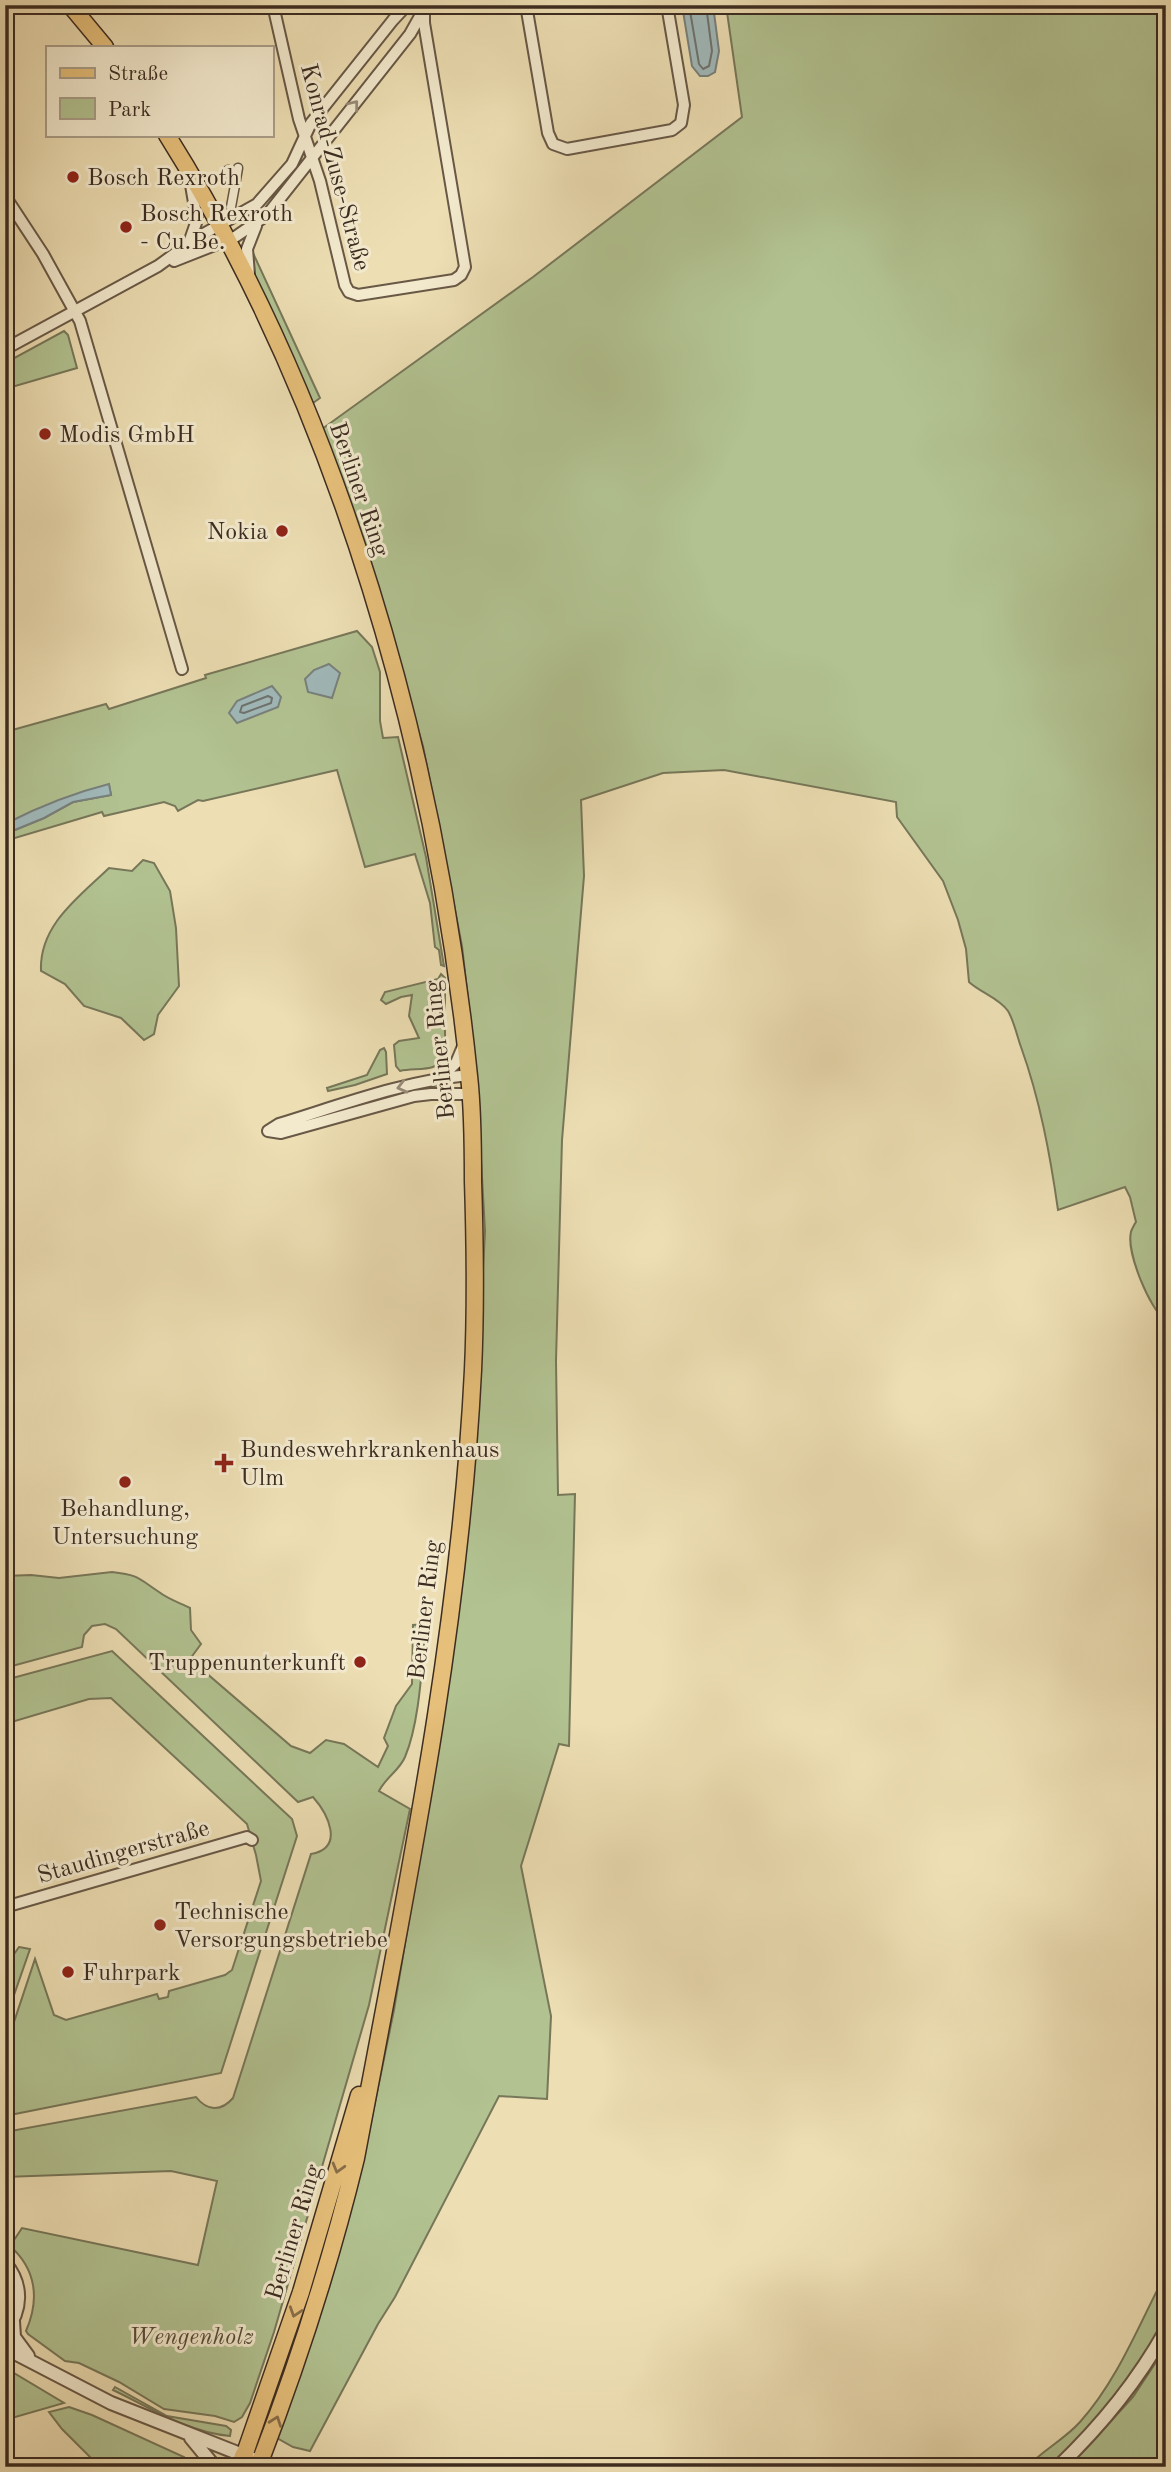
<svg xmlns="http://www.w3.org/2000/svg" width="1171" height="2472" viewBox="0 0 1171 2472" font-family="'Old Standard TT',serif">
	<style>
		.green { fill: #b2c291; stroke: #777759; stroke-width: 2 }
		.water { fill: #a0b9ba; stroke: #78817d; stroke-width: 2 }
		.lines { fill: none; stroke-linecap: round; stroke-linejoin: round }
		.shore { stroke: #6e726e; stroke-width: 2 }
		.pedestrian-casing { stroke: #685846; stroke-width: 11 }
		.minor-casing { stroke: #685846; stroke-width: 14 }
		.tertiary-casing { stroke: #685846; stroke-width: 16 }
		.primary-casing { stroke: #3c2c21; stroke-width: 19 }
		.trunk-casing { stroke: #3c2c21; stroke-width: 21 }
		.pedestrian { stroke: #f3eace; stroke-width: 8 }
		.minor { stroke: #f3eace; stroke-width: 10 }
		.tertiary { stroke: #f3eace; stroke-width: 12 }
		.primary { stroke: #e6bf7a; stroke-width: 16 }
		.trunk { stroke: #e6bf7a; stroke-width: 18 }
		.tram { stroke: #3c2c21; stroke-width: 2 }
		.oneway { stroke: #988b78 }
		.oneway2 { stroke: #886e49 }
		.poi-dot { fill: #8f2418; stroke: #f3eace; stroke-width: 2.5 }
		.labels { text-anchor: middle; stroke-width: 6; stroke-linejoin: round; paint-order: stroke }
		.street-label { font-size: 24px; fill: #3c2c21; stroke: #f3eace }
		.poi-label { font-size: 24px; fill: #3c2c21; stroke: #f3eace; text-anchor: start }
		.park-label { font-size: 24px; font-style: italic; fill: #544a37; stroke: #f3eace }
	</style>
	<rect width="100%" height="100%" fill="#eddeb3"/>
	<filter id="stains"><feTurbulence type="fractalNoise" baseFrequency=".00286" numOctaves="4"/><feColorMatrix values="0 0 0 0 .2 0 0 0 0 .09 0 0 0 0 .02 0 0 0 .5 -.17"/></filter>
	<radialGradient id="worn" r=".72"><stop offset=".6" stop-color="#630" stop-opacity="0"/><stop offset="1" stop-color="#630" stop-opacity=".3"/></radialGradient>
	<path class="green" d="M726,5H1166V1321C1150,1310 1126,1252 1131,1232C1131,1231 1135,1223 1136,1222L1130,1197L1125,1187L1058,1210C1050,1154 1040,1100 1021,1047C1017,1036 1014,1021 1008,1011C999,998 981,993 969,982L966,949L958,920L943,881L897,817L896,802L724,770L663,773L581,800L584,876L562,1140L556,1361L558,1495L575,1494L569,1746L559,1744L521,1866L551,2016L547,2099L499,2096L395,2297L378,2324L310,2451L293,2447L277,2438L364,2156L394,2010L419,1859L478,1372L485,1231L476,1069L462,946L423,746L352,511L322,429L533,277L742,117Z
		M253,253L320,398L313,403L255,276Z
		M64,331L68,335L77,368L5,389V363Z
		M357,631L372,647L380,672V721L383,738L398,737L426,857L444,966L441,965L439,950L435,947L430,903L415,854L365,867L337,770L203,801L198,800L178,811L175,806L164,802L104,816L102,812L5,841V834L44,818L73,802L111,795L109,785L41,808L5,824V732L106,704L109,709L206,678L205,675Z
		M143,860L154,863L170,891L176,928L179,986L158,1015L154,1034L144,1040L121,1018L84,1006L65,984L41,971C39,925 79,897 109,868L132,871Z
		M441,974L445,978V1054C439,1074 417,1067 400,1071L396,1066L394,1045L399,1041L419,1038L409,1016L412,995L401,997L386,1004L381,1000L385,992L438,979Z
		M384,1048L386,1052L387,1074L355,1085L328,1091L327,1088L367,1075L380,1050Z
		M112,1572C139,1575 138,1578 159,1592C168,1599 180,1603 190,1608L191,1630L201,1644L190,1659L291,1746L310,1753L326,1740L344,1744L378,1767L388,1746L384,1738L396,1706L412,1684L413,1625L426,1624C422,1662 420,1722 405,1757C399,1771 386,1777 379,1791L410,1809L369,2005L274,2332L250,2403L242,2417L234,2422L215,2416L164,2409L119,2382L79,2363L65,2361L28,2334L26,2331C40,2299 36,2269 10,2246L22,2228L198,2265L217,2181L171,2171L5,2177V2132L196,2097C207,2111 221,2112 233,2098L311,1854C345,1848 328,1814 313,1797L298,1802L116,1629L105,1624L92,1626L84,1635L82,1647L5,1668V1576L31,1575L59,1578Z
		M112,1651L292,1819L297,1836L221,2073L5,2116V2049L35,1959L54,2015L66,2020L157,1994L159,1999L168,1997L169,1991L225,1975L232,1970L261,1881L256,1855L247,1824L111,1698L89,1699L5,1724V1680Z
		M19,1947L30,1949L5,2021V1967Z
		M1166,2273V2319L1154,2340L1110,2405L1080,2439L1052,2465L1050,2467H1027C1043,2450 1065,2439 1080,2422C1118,2380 1140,2322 1166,2273Z
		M1166,2347V2467H1069L1133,2397Z
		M5,2362L14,2373L64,2403L5,2420Z
		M115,2387L167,2416L226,2426L231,2430L230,2436C187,2432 151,2408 113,2390Z
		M69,2407L92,2415L184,2457L182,2467H100L62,2429L49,2412Z"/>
	<path class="water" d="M682,5H713L719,51L715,72L708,76H700L692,66Z
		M329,664L340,673L332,698L308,692L305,679L314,670Z
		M272,686L281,697L278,707L237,723L229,713L237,701Z
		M109,784L111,795L73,802L44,818L5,834V824C38,807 73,793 109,784Z"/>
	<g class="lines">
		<path class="shore" d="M689,5L699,64L703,69L709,66L712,51L706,5
			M268,696L272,698L271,703L244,713L240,712L242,706Z"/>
		<g class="pedestrian-casing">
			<path id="pedestrian" d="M228,170L235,185L231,207
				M235,185L238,168"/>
		</g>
		<g class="minor-casing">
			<path id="minor" d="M273,5L299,119L320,181L345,285L349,292L358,295L454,280L461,275L465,267L424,23V5
				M526,5L548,133L553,144L567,149L672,130L681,123L684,105L667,5
				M5,196L43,254L80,321L182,669
				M189,243L197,220L191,185
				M174,261L235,237L267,215L410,34L423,11
				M249,275L247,249L256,226
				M5,349L158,266L198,237L257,204L292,164L311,123L393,20L407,5
				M442,1076L456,1063L464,1044
				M268,1131L279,1124C341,1105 404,1081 469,1075
				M268,1131L281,1133L414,1096L431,1094H470
				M5,1907L247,1837L252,1840"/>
		</g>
		<g class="tertiary-casing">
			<path id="tertiary" d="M5,2263C23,2285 22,2310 5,2332
				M13,2321L14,2337L28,2356
				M5,2348L111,2403L273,2467
				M191,2438L215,2467
				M1058,2467C1101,2426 1137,2382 1166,2330"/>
		</g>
		<g class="primary-casing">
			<path id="primary" d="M70,5L105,47
				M167,135C340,411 436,753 469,1076C473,1111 473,1146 473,1181C475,1243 476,1307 473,1370C460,1635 405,1897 356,2158C331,2261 298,2363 260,2462
				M244,2456L301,2292L359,2095"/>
		</g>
		<g class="trunk-casing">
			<path id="trunk" d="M240,2467L244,2456
				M259,2467L260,2462"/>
		</g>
		<use href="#pedestrian" class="pedestrian"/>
		<use href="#minor" class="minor"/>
		<use href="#tertiary" class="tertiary"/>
		<use href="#primary" class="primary"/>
		<use href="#trunk" class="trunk"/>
		<path class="tram" d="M5,2286L7,2299L5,2311"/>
	</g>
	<defs><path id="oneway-chevron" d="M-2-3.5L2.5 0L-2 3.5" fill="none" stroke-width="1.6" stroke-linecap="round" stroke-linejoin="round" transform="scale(1.75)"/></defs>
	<g class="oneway">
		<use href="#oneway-chevron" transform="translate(354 105) rotate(-52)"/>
		<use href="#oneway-chevron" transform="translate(402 1087) rotate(166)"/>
	</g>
	<g class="oneway2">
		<use href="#oneway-chevron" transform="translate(338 2168) rotate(106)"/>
		<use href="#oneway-chevron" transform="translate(295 2312) rotate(108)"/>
		<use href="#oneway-chevron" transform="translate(276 2421) rotate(-70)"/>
	</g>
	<g class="poi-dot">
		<circle cx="73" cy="177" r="7"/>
		<circle cx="126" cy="227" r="7"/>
		<circle cx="45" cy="434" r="7"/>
		<circle cx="282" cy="531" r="7"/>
		<path d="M220.5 1452.5h7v7h7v7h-7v7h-7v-7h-7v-7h7z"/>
		<circle cx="125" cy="1482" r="7"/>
		<circle cx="360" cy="1662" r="7"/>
		<circle cx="160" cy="1925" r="7"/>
		<circle cx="68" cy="1972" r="7"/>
	</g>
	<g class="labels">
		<g class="street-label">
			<text transform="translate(336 167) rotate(75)" y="8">Konrad-Zuse-Straße</text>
			<text transform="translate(360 489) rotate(71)" y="8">Berliner Ring</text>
			<text transform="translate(439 1050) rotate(-96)" y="8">Berliner Ring</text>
			<text transform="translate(424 1610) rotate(-83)" y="8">Berliner Ring</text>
			<text transform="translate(123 1851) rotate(-16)" y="8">Staudingerstraße</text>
			<text transform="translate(293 2232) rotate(-73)" y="8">Berliner Ring</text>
		</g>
		<g class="poi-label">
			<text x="87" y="185">Bosch Rexroth</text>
			<text x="140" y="221">Bosch Rexroth<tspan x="140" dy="28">- Cu.Be.</tspan></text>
			<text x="59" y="442">Modis GmbH</text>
			<text x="268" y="539" text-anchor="end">Nokia</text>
			<text x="240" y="1457">Bundeswehrkrankenhaus<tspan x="240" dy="28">Ulm</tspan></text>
			<text x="125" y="1516" text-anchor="middle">Behandlung,<tspan x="125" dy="28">Untersuchung</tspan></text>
			<text x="346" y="1670" text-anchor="end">Truppenunterkunft</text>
			<text x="174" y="1919">Technische<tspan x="174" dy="28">Versorgungsbetriebe</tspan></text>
			<text x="82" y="1980">Fuhrpark</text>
		</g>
		<g class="park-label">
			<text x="191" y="2344">Wengenholz</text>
		</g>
	</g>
	<rect width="1171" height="2472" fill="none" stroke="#eddeb3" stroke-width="28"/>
	<rect x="7" y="7" width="1157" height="2458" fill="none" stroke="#3c2c21" stroke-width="3.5"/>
	<rect x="14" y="14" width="1143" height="2444" fill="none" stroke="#3c2c21" stroke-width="2"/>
	<rect x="46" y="46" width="228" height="91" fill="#f3eace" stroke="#aa9e89" stroke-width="2"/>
	<rect x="60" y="68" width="35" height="10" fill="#e6bf7a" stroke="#aa9e89" stroke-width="2"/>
	<text x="108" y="80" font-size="21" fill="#3c2c21">Straße</text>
	<rect x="60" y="98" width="35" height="21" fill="#b2c291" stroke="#aa9e89" stroke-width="2"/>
	<text x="108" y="116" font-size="21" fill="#3c2c21">Park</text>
	<rect width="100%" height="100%" filter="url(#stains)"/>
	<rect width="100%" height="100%" fill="url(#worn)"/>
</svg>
